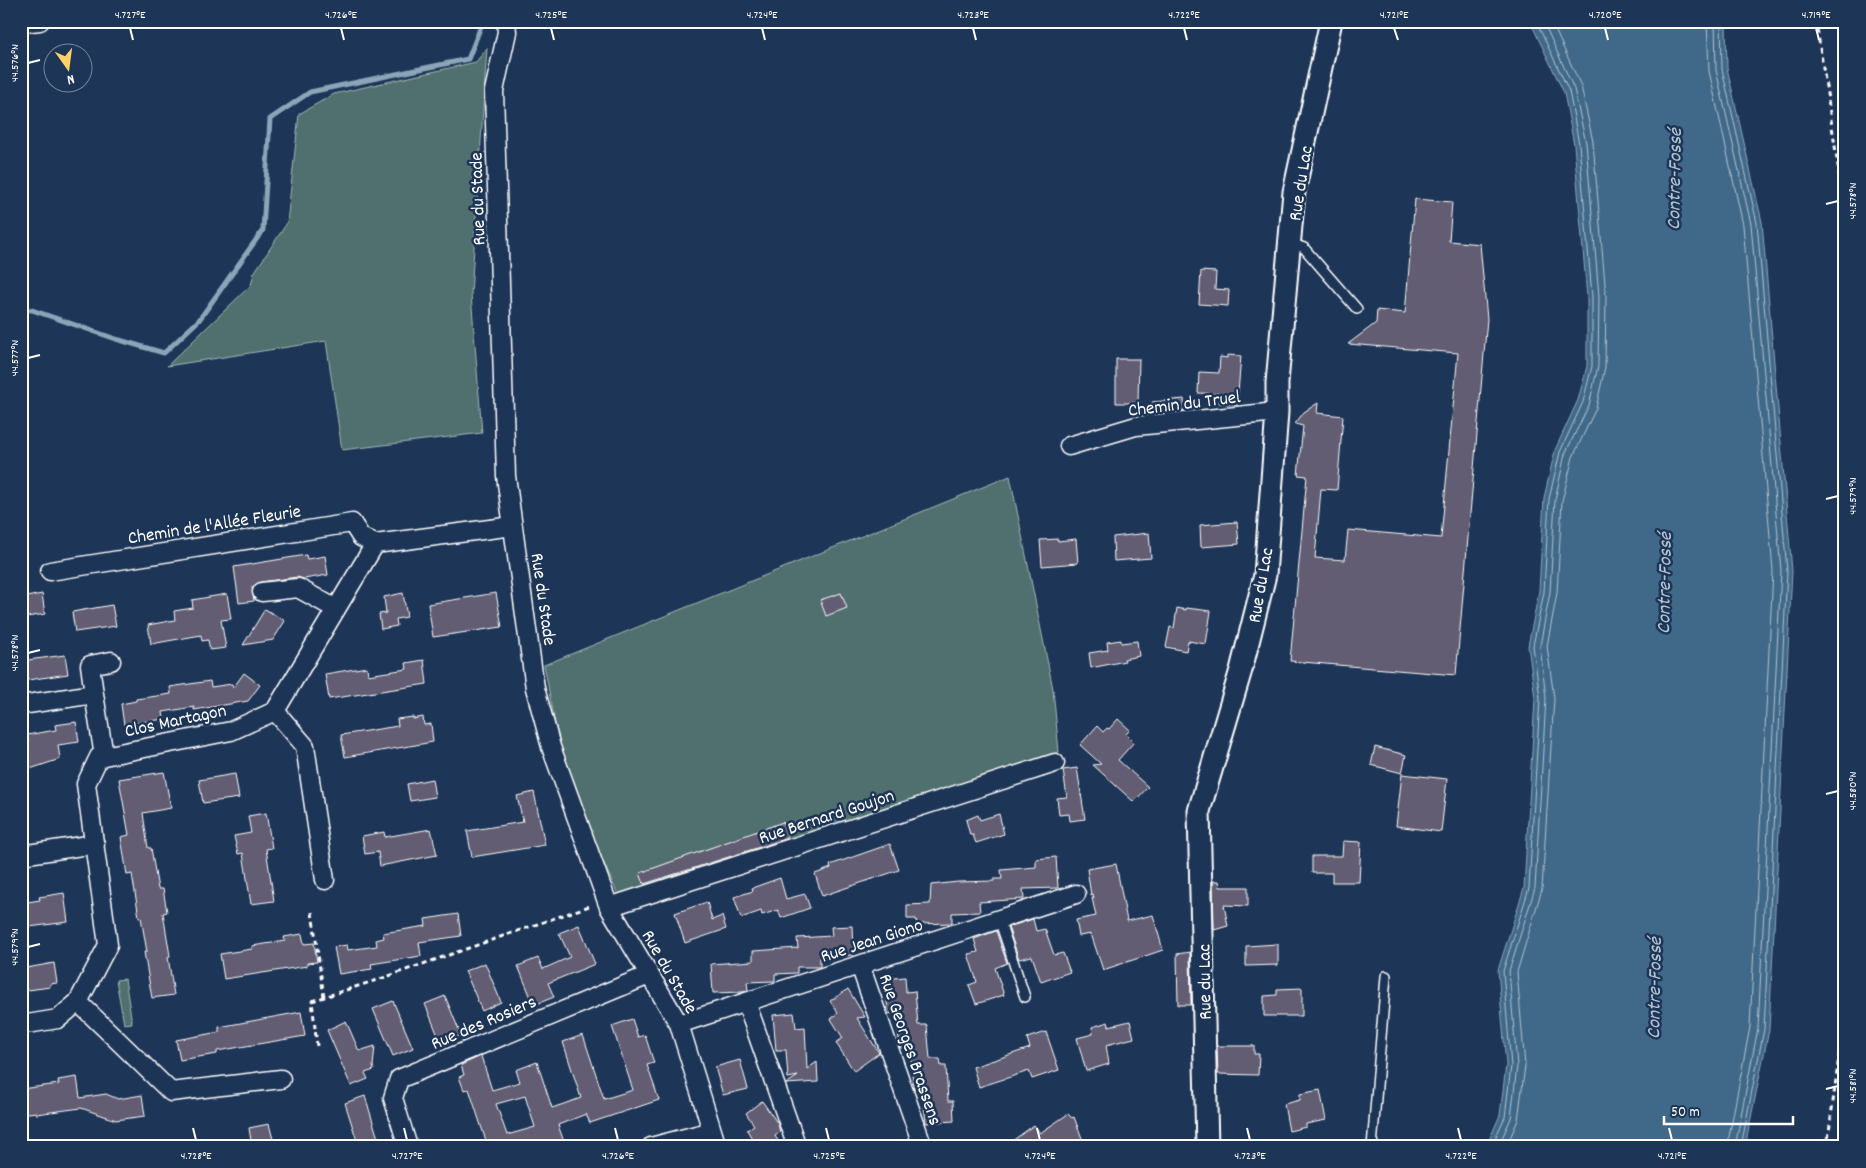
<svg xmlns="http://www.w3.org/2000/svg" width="1866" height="1168" viewBox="0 0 1866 1168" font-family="Dekko,sans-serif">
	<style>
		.green { fill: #506f6e; stroke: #a8b7b6 }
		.water { fill: #416989; stroke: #8da5b8 }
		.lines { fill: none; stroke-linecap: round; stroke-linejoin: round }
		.shore { stroke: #b3c3d0; stroke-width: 1 }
		.stream { stroke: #8da5b8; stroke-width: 5 }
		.building { fill: #625d72; stroke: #fff; fill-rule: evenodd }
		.service-casing { stroke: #fff; stroke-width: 12 }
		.minor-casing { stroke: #fff; stroke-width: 21 }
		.tertiary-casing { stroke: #fff; stroke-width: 25 }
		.path { stroke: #fff; stroke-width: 3; stroke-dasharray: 5 4; stroke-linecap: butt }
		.service { stroke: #1d3557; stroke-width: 9 }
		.minor { stroke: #1d3557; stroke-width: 18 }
		.tertiary { stroke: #1d3557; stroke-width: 21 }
		.ticks { fill: none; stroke: #fff; stroke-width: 2 }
		.labels { text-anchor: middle; stroke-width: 5; stroke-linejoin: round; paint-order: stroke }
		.street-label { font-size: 19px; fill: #fff; stroke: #1d3557 }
		.water-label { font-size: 20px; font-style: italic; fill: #b3c3d0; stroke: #1d3557 }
		.neatline { fill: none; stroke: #fff; stroke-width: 2 }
		.ticks-label { font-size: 12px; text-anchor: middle; fill: #fff }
	</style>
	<rect width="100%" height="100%" fill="#1d3557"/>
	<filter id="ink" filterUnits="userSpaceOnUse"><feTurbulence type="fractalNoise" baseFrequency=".02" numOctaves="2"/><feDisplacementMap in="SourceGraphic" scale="10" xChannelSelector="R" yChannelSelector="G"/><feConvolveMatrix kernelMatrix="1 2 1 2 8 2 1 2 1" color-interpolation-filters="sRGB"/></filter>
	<g filter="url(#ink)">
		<path class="green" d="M487,48L471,294L482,433L342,450L326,341L167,366L251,285L254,273L287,223L299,114L334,94L476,62Z
			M1010,476L1053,689L1059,752L625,909C599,856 573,793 558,736C552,713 549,688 544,665Z
			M125,979L132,1023L124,1024L116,980Z"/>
		<path class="water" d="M1530,21H1726L1727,68L1762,222L1792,571L1769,1030L1745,1147H1486L1500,1115L1506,1065L1498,970L1524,888L1535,698L1528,646L1539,591L1544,498L1555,450L1578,400L1587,366V297L1574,145L1564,93Z"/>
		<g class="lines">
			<path class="shore" d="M1707,21L1709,71L1743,225L1773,571L1750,1027L1727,1147
				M1715,21L1716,70L1751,224L1781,571L1758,1028L1735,1147
				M1721,21L1722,69L1757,223L1787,571L1764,1029L1741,1147
				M1491,1147L1505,1117L1511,1066L1503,971L1529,888L1540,698L1533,646L1544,592L1549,499L1560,452L1583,402L1592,366V296L1579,144L1569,91L1536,21
				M1498,1147L1511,1118L1517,1066L1509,971L1535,888L1546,698L1540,646L1550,592L1555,500L1565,454L1589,405L1598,366L1599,296L1586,143L1574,89L1543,21
				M1506,1147L1518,1120L1525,1066L1517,972L1542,889L1554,698L1547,646L1557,593L1562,501L1573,457L1596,408L1605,367L1606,296L1593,142L1581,86L1551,21"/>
			<path class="stream" d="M21,309L32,310L116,339L164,353L199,320L263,230L270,119L310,92L468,59L483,21"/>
		</g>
		<path class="building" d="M1415,199L1452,202L1449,241L1480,244L1487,319L1456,675L1290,661L1307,476L1298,475L1303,426L1295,424L1304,412L1318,403L1317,413L1343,416L1337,490L1321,489L1315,558L1345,560L1348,530L1441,538L1458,353L1348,344L1376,323L1377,310L1405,313Z
			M1201,271L1216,272L1215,289L1229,290L1228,306L1199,304Z
			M1227,355L1241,356L1237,405L1219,403L1220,394L1198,393L1199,372L1219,373L1220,357L1227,358Z
			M1116,359H1139L1138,403H1116Z
			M1184,399L1185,410L1153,414L1152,402Z
			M1237,522L1239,544L1201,547L1200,525Z
			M1149,533L1151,558L1114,561L1113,537Z
			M1058,539V541L1076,539L1078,563L1042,566L1040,540Z
			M306,555L307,559L325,556L328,575L304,579L297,577L260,582L252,587L254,601L239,603L234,567Z
			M403,593L407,617L396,619L397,626L381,629L379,614L386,613L384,597Z
			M496,593L502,627L433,637L428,604Z
			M841,593L847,608L826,616L820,600Z
			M42,594L45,614L21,618V598Z
			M227,594L231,619L221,620L226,648L210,650L208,640L202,641L201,635L151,644L148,625L175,620L174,611L193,608L192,600Z
			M112,605L116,626L75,632L72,612Z
			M1177,608L1186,610V608L1211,611L1206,644L1188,641L1186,651L1166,647L1170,627L1174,628Z
			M265,609L285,621L273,640L243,645Z
			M1121,640V643L1137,641L1139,656L1124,659L1125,661L1091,668L1089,653L1108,650L1107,642Z
			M65,655L68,674L21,681V661Z
			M424,660L427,684L329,699L325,674L367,667L368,675L407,669L406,663Z
			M244,673L260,685L248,701L194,710V707L163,712L164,719L124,725L121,704L136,701V699L171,694L170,687L210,681L211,687L232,684L233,688Z
			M413,717V719L423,717L424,725L431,724L433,742L345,757L341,735L398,726L397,719Z
			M1118,719L1130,730L1126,734L1134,742L1118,760L1148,787L1134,802L1093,765L1101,764L1080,745L1097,726L1103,732L1107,728L1109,729Z
			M76,722L79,742L58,745L60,759L21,772V747L29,746L27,735L56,730L55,725Z
			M1375,747L1406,755L1402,773L1371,765Z
			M1077,768L1085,819L1070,821L1069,814L1059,815L1057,798L1067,797L1063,770Z
			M164,772L171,808L143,813L148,848H151L158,889H163L167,912L163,913L170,956L168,957L174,995L152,998L144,952H147L141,917H139L132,874L127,875L121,837L129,835L119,779Z
			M235,774L239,798L203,803L199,780Z
			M1402,774L1447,779L1441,832L1396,826Z
			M432,779L435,797L410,801L407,784Z
			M534,792L545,845L472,857L467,831L523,822L517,796Z
			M266,813L272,848L266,849L274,901L251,904L243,853L238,854L234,836L251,833L248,816Z
			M999,814L1004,834L976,843L973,835H970L966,820L978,815L980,820Z
			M783,822L788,838L644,884L640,873Z
			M431,829L437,855L380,866L378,852L365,854L362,836L384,832L385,837Z
			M1343,841L1361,842L1359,882H1332V873H1312V856H1342Z
			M890,844L899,870L822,896L815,874L831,868L830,865Z
			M1056,857L1058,888L1023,889L1024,899L979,902L980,912L952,913V923L917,924L916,919H907V905L930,904L931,885L958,882L994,881V879H1002L1001,870L1036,867V859Z
			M1116,864L1127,921L1153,915L1163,950L1103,970L1091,934L1079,936L1076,920L1096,916L1092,898H1094L1093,894L1091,895L1087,869Z
			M780,878L786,899L805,894L810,908L781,918L778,910L762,915L761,911L741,918L734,897L753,891L752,888Z
			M1213,881H1219L1220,887H1248V906L1224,905L1228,926L1214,930Z
			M64,893L68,922L21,928V903L40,900L39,897Z
			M707,902L712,920L722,916L726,929L685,943L675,913Z
			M458,914L461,936L419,942L421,956L371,964L372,969L339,974L334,947L347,945L348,950L377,946L376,940L384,938L383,933L426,926L425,919Z
			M1033,919L1036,931L1045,929L1054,955L1063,953L1070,972L1041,982L1032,956L1019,959L1008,927Z
			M579,925L595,964L548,983L554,997L534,1005L518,966L538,958L543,969L570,957L559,933Z
			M852,926L853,955L820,958V967H797V973L775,974V981L747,982L748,990L743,992L713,993L711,964L753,961V951L798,948L797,938L832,936L831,927Z
			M996,931L1007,963L995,968L1004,995L976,1004L969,985L977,982L968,954L978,952L974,939Z
			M302,934L304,944L314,943L317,962L307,963V966L224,979L220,954L252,949V946L285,941L284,937Z
			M1278,944V965L1246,966V946Z
			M1190,952L1191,1005H1178L1177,954Z
			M54,963L57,983L50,984V987L21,991V969Z
			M485,963L501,1002L482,1011L465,971Z
			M905,977L906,992L915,991L918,1025H927L930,1059H940L941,1066H946L948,1101H953L954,1121L926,1123L922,1089H914L913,1085L910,1047L900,1048L896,1013L888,1014V1013L885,979Z
			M1302,988V1016H1264V996L1277,995V989Z
			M848,989L865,1017L857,1018L879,1053L854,1071L836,1043L843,1038L831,1019L838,1013L830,1001Z
			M445,996L461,1035L441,1043L425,1004Z
			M393,1001L413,1048L393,1056L373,1009Z
			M301,1012L305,1036L217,1051V1054L180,1060L176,1040L219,1032V1027Z
			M794,1013L796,1028L805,1027L807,1069L817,1062L818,1082L786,1084L798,1076L788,1078L786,1050H776L773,1015Z
			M632,1019L638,1037L645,1035L654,1063L647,1065L659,1100L590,1123L586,1114L558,1125L564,1142L550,1147H481L480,1143L486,1141L469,1089L464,1090L459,1077L464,1075L461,1065L481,1056L492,1090L520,1082L516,1070L537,1062L552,1108L581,1098L563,1042L583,1035L604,1099L633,1090L612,1026ZM525,1096L535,1127L507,1135L496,1104Z
			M346,1021L359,1051L375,1046L373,1066L374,1070L365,1073L368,1079L351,1086L327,1030Z
			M1130,1021L1134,1038L1106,1045L1109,1064L1086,1071L1077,1038L1093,1034L1092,1027L1108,1022L1109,1026Z
			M1046,1032L1059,1070L1032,1079L1029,1071L979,1087L973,1067L1030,1048L1027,1038Z
			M1217,1046H1254V1054H1259L1258,1075L1218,1074Z
			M740,1060L748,1089L723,1095L715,1067Z
			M77,1077L80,1098L106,1094L118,1099L142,1095L145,1116L116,1120L81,1108L36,1114V1112L21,1114V1089L59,1084L58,1080Z
			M1320,1090L1326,1120L1306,1124V1127L1289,1131L1284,1104L1300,1100V1094Z
			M365,1096L376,1132L381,1147H359L345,1103Z
			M762,1101L778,1124L780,1132L775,1136L782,1147H757L747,1130L754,1125L746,1113Z
			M1068,1114L1072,1118L1074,1117L1083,1141L1075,1147H1004L1034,1125L1040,1133Z
			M269,1124L275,1147H252L249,1128Z"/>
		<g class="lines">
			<g class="service-casing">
				<path id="service" d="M1290,243L1304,248L1357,309
					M999,919L1025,997
					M1372,1147L1386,976"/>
			</g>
			<g class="minor-casing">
				<path id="minor" d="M506,21L507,32L494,91L506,476L535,688L551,747L609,907L679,1024L717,1147
					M21,23L40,21
					M1069,446L1136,426L1277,412
					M50,571L352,523L361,537L375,544
					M262,592L298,588L336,609
					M94,694L90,665L111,661
					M21,705L94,694L104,756
					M275,711L305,746L325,880
					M21,855L95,844
					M609,907L1055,763
					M860,965L923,1147
					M78,1002L171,1092L281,1079
					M746,1002L797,1147
					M679,1024L1076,894
					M21,1025L58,1019L78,1002L108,945L86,784L99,757L231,731L275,711L375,544L513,526
					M408,1147L393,1098L399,1079L649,975
					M651,1147L712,1131"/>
			</g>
			<g class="tertiary-casing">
				<path id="tertiary" d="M1207,1147L1199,811L1241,670L1265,575L1277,412V383L1294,192L1331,21"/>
			</g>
			<path class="path" d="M1816,21L1845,212
				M312,912L324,997
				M317,1046L312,1001L383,978L592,905
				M1827,1147L1845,1011"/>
			<use href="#service" class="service"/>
			<use href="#minor" class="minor"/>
			<use href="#tertiary" class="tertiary"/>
		</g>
	</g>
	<path class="ticks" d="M130,28L133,40M341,28L344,40M551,28L554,40M762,28L765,40M973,28L976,40M1184,28L1187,40M1394,28L1398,40M1605,28L1608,40M1816,28L1819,40M28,63L40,60M1826,204L1838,201M28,358L40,355M1826,499L1838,496M28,653L40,650M1826,794L1838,791M28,947L40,944M1826,1089L1838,1086M193,1128L196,1140M404,1128L407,1140M615,1128L618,1140M826,1128L829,1140M1037,1128L1040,1140M1247,1128L1250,1140M1458,1128L1461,1140M1669,1128L1672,1140"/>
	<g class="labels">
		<g class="street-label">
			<text transform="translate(1299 183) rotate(-81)" y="7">Rue du Lac</text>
			<text transform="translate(476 199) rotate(-92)" y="7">Rue du Stade</text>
			<text transform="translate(1184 402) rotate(-7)" y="7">Chemin du Truel</text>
			<text transform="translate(214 523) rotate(-9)" y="7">Chemin de l'Allée Fleurie</text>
			<text transform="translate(1259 585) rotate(-80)" y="7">Rue du Lac</text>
			<text transform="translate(545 599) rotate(82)" y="7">Rue du Stade</text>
			<text transform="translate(175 719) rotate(-12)" y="7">Clos Martagon</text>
			<text transform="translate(826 815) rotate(-18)" y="7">Rue Bernard Goujon</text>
			<text transform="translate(871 939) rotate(-18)" y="7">Rue Jean Giono</text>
			<text transform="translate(671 971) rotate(60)" y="7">Rue du Stade</text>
			<text transform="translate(1203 982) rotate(-91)" y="7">Rue du Lac</text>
			<text transform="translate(483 1021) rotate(-23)" y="7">Rue des Rosiers</text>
			<text transform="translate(912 1049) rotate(71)" y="7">Rue Georges Brassens</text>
		</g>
		<g class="water-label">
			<text transform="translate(1673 179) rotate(-89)" y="7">Contre-Fossé</text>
			<text transform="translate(1663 583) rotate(-89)" y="7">Contre-Fossé</text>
			<text transform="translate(1653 988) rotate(-89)" y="7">Contre-Fossé</text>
		</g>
	</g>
	<rect width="1866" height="1168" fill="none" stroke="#1d3557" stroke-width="55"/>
	<g transform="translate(68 68) rotate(166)"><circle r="24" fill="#1d3557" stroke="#77869a"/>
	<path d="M0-4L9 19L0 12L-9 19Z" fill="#ffd166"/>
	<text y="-8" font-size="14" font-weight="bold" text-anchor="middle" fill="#ffffff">N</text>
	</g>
	<path d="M1664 1116v8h129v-8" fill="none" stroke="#ffffff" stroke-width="2.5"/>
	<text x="1671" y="1116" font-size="15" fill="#ffffff" stroke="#1d3557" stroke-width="4" paint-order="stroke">50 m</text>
	<rect x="28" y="28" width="1810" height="1112" class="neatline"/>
	<g class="ticks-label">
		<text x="130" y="18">4.727°E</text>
		<text x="341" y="18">4.726°E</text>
		<text x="551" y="18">4.725°E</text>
		<text x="762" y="18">4.724°E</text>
		<text x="973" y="18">4.723°E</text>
		<text x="1184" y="18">4.722°E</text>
		<text x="1394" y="18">4.721°E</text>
		<text x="1605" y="18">4.720°E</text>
		<text x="1816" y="18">4.719°E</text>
		<text transform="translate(14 63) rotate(-90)" y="4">44.576°N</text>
		<text transform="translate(1852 201) rotate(-90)" y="4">44.578°N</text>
		<text transform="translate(14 358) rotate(-90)" y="4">44.577°N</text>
		<text transform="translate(1852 496) rotate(-90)" y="4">44.579°N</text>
		<text transform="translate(14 653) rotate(-90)" y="4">44.578°N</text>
		<text transform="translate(1852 791) rotate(-90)" y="4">44.580°N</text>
		<text transform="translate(14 947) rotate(-90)" y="4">44.579°N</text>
		<text transform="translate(1852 1086) rotate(-90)" y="4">44.581°N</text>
		<text x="196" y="1159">4.728°E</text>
		<text x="407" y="1159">4.727°E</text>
		<text x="618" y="1159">4.726°E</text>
		<text x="829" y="1159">4.725°E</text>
		<text x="1040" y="1159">4.724°E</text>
		<text x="1250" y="1159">4.723°E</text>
		<text x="1461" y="1159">4.722°E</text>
		<text x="1672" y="1159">4.721°E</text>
	</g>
</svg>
